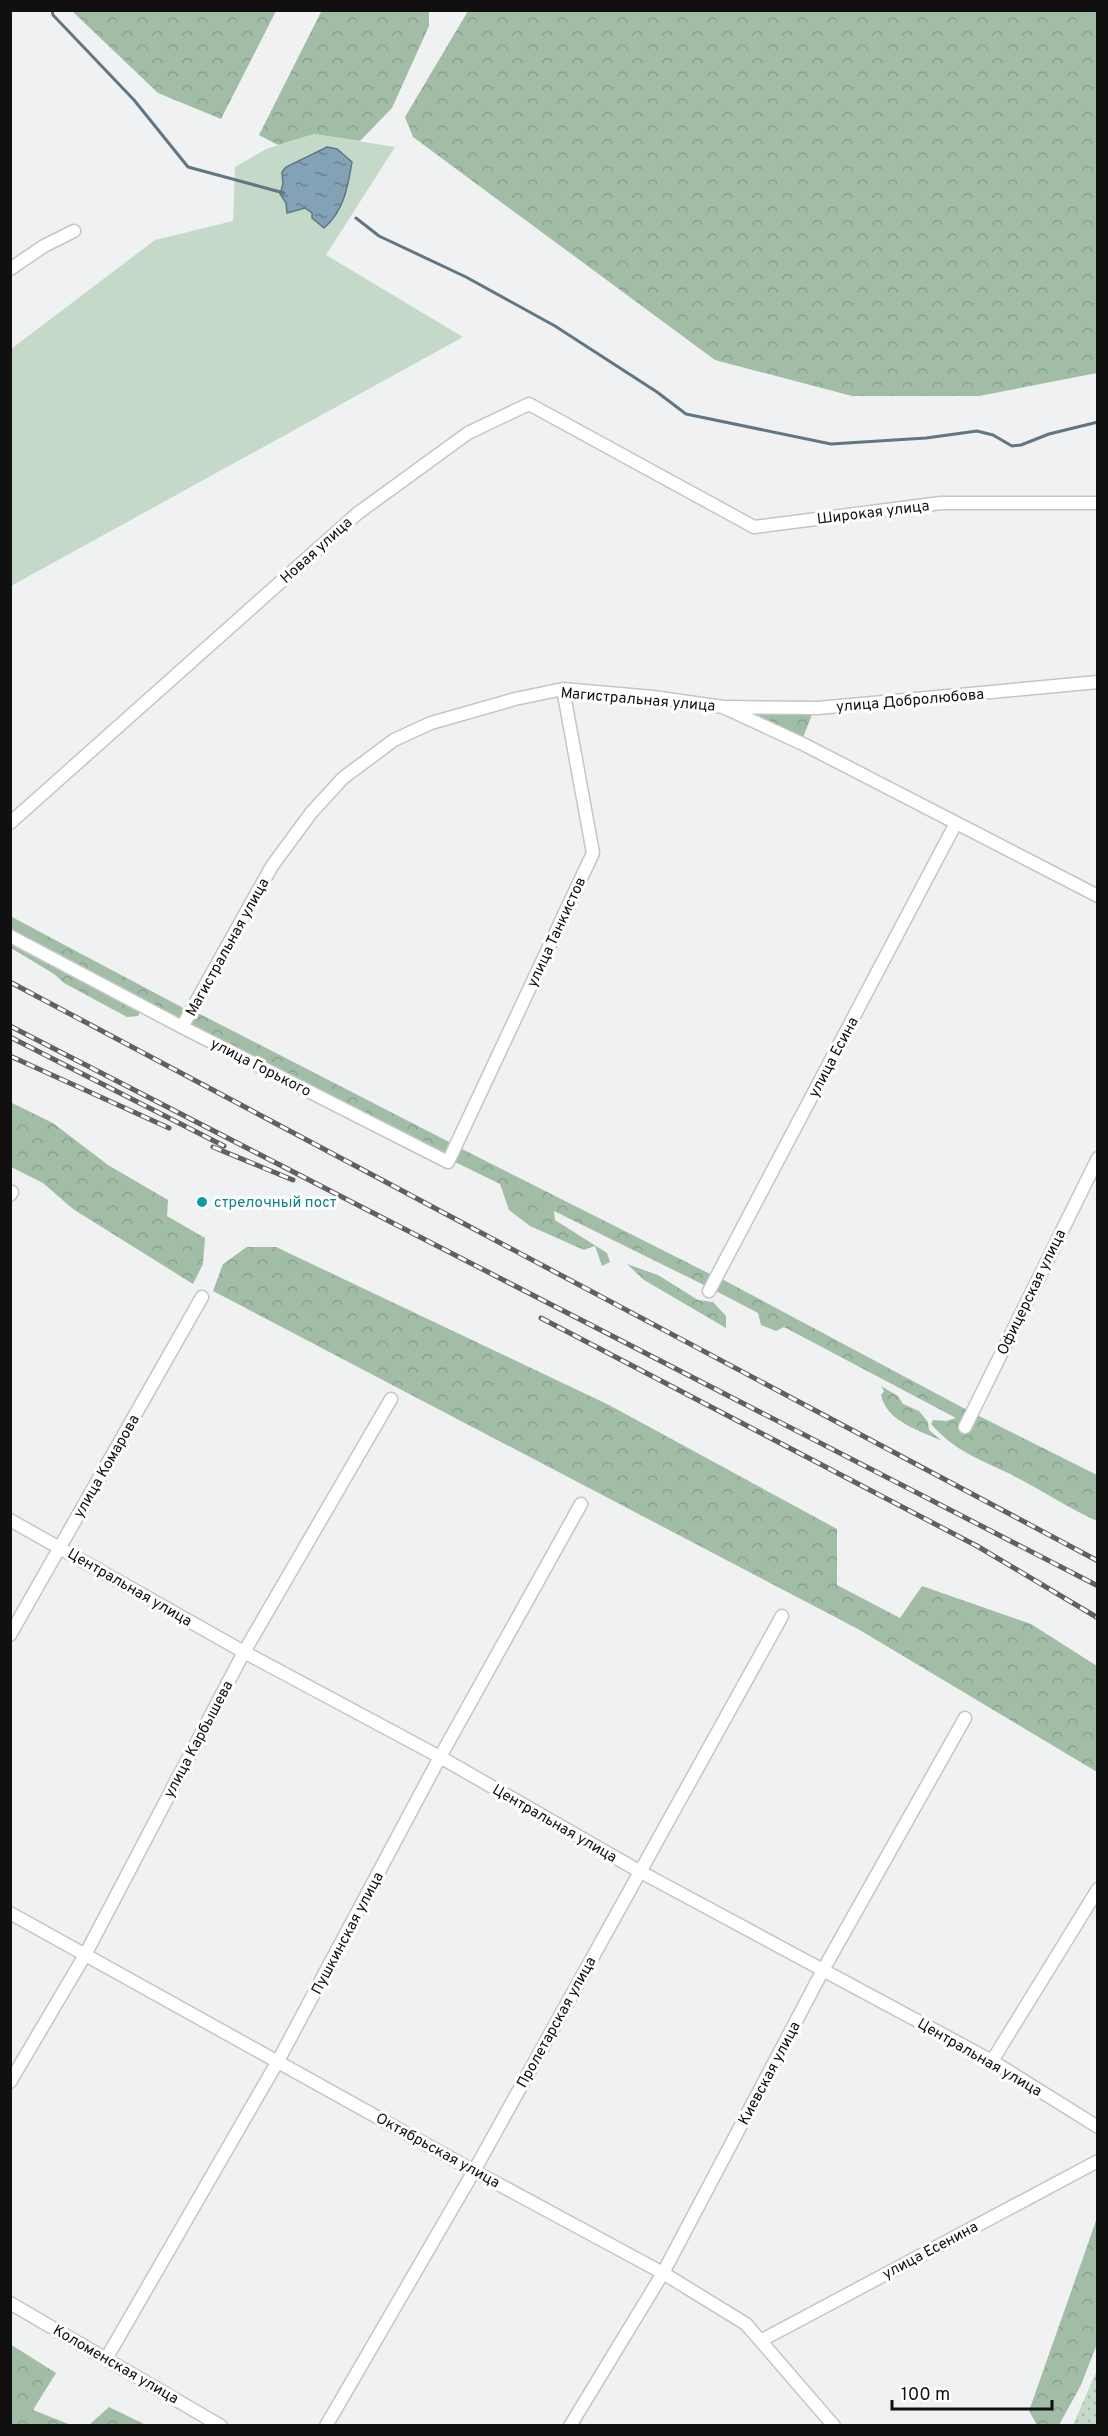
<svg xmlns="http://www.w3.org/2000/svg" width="1108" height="2436" viewBox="0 0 1108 2436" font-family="Overpass,sans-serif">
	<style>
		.green { fill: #c5d9c8 }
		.forest { fill: url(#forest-crowns) }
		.park { fill: url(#park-dots) }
		.water { fill: url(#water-ripples); stroke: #607684; stroke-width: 1.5 }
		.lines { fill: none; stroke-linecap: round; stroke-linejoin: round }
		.stream { stroke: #607684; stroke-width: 3 }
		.minor-casing { stroke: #c4c5c7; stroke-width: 15 }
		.minor { stroke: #fff; stroke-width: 12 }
		.rail-casing { stroke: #606061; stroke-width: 5 }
		.rail { stroke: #fff; stroke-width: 3; stroke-dasharray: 9; stroke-linecap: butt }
		.culture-dot { fill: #0f9aa8; stroke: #fff; stroke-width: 2 }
		.labels { text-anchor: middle; stroke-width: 6; stroke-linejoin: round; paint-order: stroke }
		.street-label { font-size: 15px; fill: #101011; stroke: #fff }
		.culture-label { font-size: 15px; fill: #0d838f; stroke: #fff; text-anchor: start }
	</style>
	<defs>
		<pattern id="forest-crowns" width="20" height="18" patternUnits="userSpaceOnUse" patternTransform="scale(1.5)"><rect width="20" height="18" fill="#a1bda6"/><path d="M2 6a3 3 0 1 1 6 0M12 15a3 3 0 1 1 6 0" fill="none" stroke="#8aa18e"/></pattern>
		<pattern id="park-dots" width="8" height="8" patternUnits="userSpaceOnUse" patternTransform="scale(1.5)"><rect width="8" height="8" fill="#c5d9c8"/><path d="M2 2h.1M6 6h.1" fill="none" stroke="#a8b9ab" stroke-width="1.8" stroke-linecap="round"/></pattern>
		<pattern id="water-ripples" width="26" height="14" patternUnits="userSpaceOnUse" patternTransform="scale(1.5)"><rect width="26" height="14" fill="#83a2b6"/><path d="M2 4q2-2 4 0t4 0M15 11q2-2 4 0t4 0" fill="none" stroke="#6a8393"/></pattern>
	</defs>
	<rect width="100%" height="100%" fill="#f0f1f3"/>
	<path class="green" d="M314,134L395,147L326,255L463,337L11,586V349L155,240L233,221L235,167L266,149Z"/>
	<path class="forest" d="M322,10L429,11V26L392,108L360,141L314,134L278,145L259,135Z
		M72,11H276L221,119L158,93Z
		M468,11H1097V373L979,396H852L715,360L413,137L405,117Z
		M742,712H813L802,740Z
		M10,916L187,1010L181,1022L11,932Z
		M10,940L142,1009L138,1016L127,1017L64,983L54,974L11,948Z
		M196,1012L453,1144L446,1156L188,1026Z
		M10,1102L53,1123L108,1165L168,1200L167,1216L205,1238L203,1264L193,1284L73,1209L43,1183L11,1167Z
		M460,1148L712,1275L706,1286L554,1211L555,1220L607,1253L610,1262L602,1266L595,1246L584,1250L530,1226L509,1210L500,1184L453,1161Z
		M247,1247H276L609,1405L837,1529V1585L900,1618L922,1586L1031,1624L1097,1666V1772L858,1629L213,1291L223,1264Z
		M627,1264L658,1275L698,1300L713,1302L726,1316V1328L644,1280Z
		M720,1278L969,1411L1097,1475V1521C1066,1507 1038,1488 1008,1473C977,1458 955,1451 931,1424L933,1420L946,1421L956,1418L784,1327L776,1331L761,1325L758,1313L714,1290Z
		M881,1386L898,1396L903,1404L919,1411L928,1422L929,1430L942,1441C919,1430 887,1422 881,1395L884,1391Z
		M1097,2218V2344L1081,2385L1059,2425H1037L1029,2411Z
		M10,2344L56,2373L33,2410L71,2425H11Z
		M109,2407L146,2425H89Z"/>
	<path class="park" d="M1097,2370V2425H1073Z"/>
	<path class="water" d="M327,147L337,149L352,162C348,186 344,211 324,228L312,218V213L305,208L287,213L286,203L280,194L283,184L282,172L286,167Z"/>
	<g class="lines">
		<path class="stream" d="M52,10L53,15L134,100L188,167L284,193
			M356,218L379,236L466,277L555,326L657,392L686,414L831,444L926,438L977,431L993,435L1012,446L1021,445L1049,434L1098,422"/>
		<g class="minor-casing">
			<path id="minor" d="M10,269L44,246L74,231
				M727,707L818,708L1098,682
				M10,823L358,513L468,433L529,404L754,527L941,503H1098
				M10,936L182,1027L448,1162L593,853L563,689
				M182,1027L272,866L311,813L343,778L394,740L431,723L515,699L563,689L653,697L723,707L805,745L1098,896
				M10,1195L12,1192
				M709,1291L956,823
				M965,1427L1098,1158
				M10,1520L244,1652L440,1757L639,1871L992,2061L1098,2127
				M10,1635L202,1297
				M10,1913L474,2171L663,2273L746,2324L834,2426
				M992,2061L1098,1889
				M10,2082L85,1955L244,1652L391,1399
				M10,2303L221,2426
				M762,2340L1098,2161
				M106,2359L278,2061L440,1757L581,1504
				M326,2426L474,2171L782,1616
				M570,2426L663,2273L823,1970L965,1718"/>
		</g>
		<use href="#minor" class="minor"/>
		<g class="rail-casing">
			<path id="rail" d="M10,982L1098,1561
				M10,1026L1098,1586
				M10,1037L224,1146
				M10,1056L169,1128
				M213,1147L293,1180
				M541,1318L977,1546L1098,1618"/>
		</g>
		<use href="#rail" class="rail"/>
	</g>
	<circle class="culture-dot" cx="202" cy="1202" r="6"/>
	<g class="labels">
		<g class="street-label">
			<text transform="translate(873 512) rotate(-7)" y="5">Широкая улица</text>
			<text transform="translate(316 550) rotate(-42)" y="5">Новая улица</text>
			<text transform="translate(638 699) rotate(5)" y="5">Магистральная улица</text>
			<text transform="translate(910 700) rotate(-5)" y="5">улица Добролюбова</text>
			<text transform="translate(556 932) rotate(-65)" y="5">улица Танкистов</text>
			<text transform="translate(227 947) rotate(-61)" y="5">Магистральная улица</text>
			<text transform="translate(833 1057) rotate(-62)" y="5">улица Есина</text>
			<text transform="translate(261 1067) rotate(27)" y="5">улица Горького</text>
			<text transform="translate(1031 1292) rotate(-64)" y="5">Офицерская улица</text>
			<text transform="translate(106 1466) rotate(-60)" y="5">улица Комарова</text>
			<text transform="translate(130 1587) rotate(30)" y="5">Центральная улица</text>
			<text transform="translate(198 1739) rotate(-62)" y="5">улица Карбышева</text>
			<text transform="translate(555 1823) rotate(30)" y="5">Центральная улица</text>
			<text transform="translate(347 1933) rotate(-62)" y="5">Пушкинская улица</text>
			<text transform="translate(556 2022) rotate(-61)" y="5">Пролетарская улица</text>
			<text transform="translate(980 2057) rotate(30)" y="5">Центральная улица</text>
			<text transform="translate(769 2073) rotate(-62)" y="5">Киевская улица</text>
			<text transform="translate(438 2150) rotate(29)" y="5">Октябрьская улица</text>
			<text transform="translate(930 2250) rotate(-28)" y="5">улица Есенина</text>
			<text transform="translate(116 2364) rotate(30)" y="5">Коломенская улица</text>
		</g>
		<g class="culture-label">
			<text x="214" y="1207">стрелочный пост</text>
		</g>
	</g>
	<rect width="1108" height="2436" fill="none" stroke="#101011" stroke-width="24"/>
	<path d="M892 2400v9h160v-9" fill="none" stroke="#101011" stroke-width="3"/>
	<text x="901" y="2400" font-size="18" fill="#101011" stroke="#ffffff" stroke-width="4.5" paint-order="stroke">100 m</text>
</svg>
